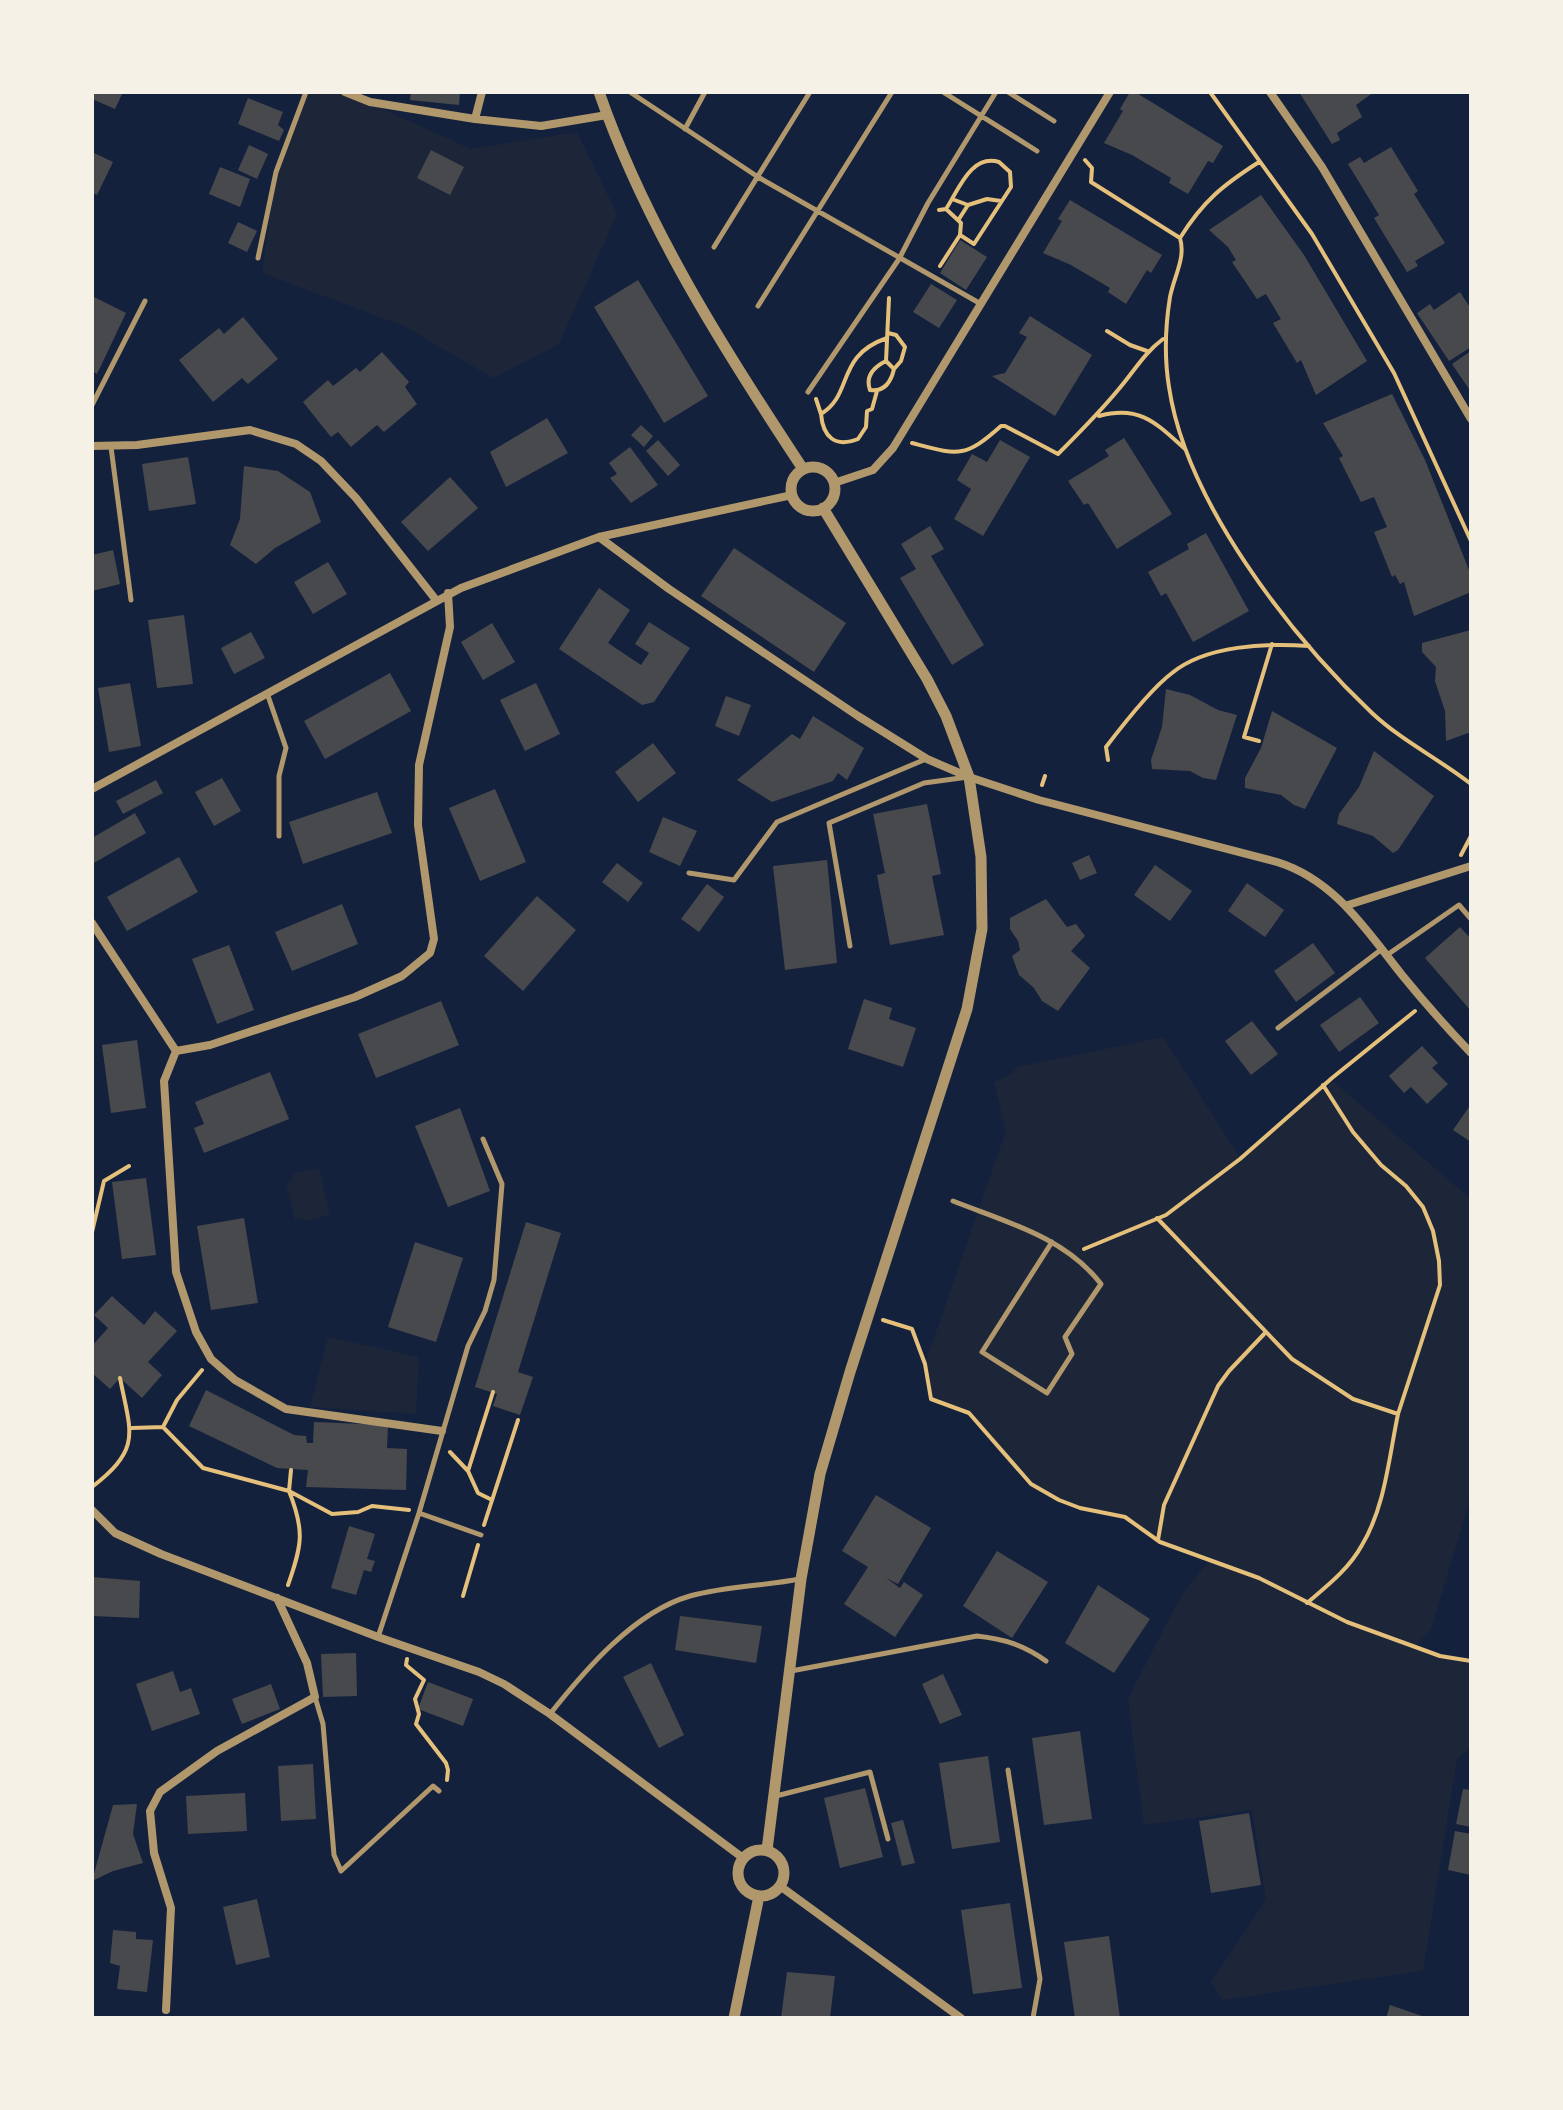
<svg xmlns="http://www.w3.org/2000/svg" width="1563" height="2110" viewBox="0 0 1563 2110" font-family="Cabin,sans-serif">
	<style>
		.green { fill: #1d2539 }
		.building { fill: #48494c }
		.lines { fill: none; stroke-linecap: round; stroke-linejoin: round }
		.path { stroke: #e5c07b; stroke-width: 4 }
		.service { stroke: #b1986c; stroke-width: 5 }
		.minor { stroke: #b1986c; stroke-width: 8 }
		.tertiary { stroke: #b1986c; stroke-width: 11 }
	</style>
	<rect width="100%" height="100%" fill="#14213d"/>
	<path class="green" d="M306,92H345L471,149L577,132L617,214L559,344L493,378L404,326L262,273L276,172Z
		M1163,1037L1240,1158L1333,1081L1471,1199V1496L1431,1630L1415,1646L1440,1656L1471,1661V1747L1457,1759L1423,1971L1222,2000L1211,1982L1266,1900L1252,1810L1144,1825L1128,1698L1182,1594L1210,1560L1160,1542L1125,1517L1080,1508L1059,1500L1031,1484L969,1414L931,1399L925,1364L1006,1131L994,1082L1012,1074L1017,1067Z
		M319,1168L330,1215L304,1221L303,1218L295,1220L286,1182L293,1180L292,1174Z
		M328,1337L419,1357L416,1414L310,1407Z"/>
	<path class="building" d="M92,92H123L115,109L92,99Z
		M411,92H460L459,105L410,100Z
		M1130,92H1135L1223,146L1213,163L1208,161L1188,194L1169,183L1171,178L1132,155L1104,143L1123,111L1120,109Z
		M1299,92H1374L1356,105L1362,117L1337,133L1340,140L1332,144Z
		M248,98L283,112L278,125L284,130L279,141L238,124Z
		M249,145L268,154L257,179L238,170Z
		M1391,147L1418,191L1414,194L1445,243L1415,261L1418,266L1407,272L1374,218L1379,215L1348,164L1360,157L1364,163Z
		M431,150L464,167L450,195L417,178Z
		M92,152L113,162L97,195L92,193Z
		M220,167L250,179L240,207L209,194Z
		M1261,195L1304,255L1367,361L1316,395L1301,360L1297,363L1273,323L1281,319L1266,294L1257,299L1232,262L1236,260L1228,247L1209,230Z
		M1070,200L1162,255L1151,273L1147,270L1126,304L1108,292L1110,288L1071,265L1043,253L1062,221L1058,219Z
		M238,222L257,231L247,252L228,243Z
		M960,240L987,257L966,290L940,273Z
		M638,280L708,396L664,423L594,307Z
		M931,284L957,300L939,328L913,312Z
		M1460,292L1471,309V347L1449,361L1417,313L1430,304L1434,310Z
		M92,296L126,313L97,374L92,371Z
		M1030,316L1092,355L1055,416L992,376L1005,373L1027,337L1019,333Z
		M243,317L278,359L248,384L242,378L213,402L179,360L219,328L224,334Z
		M1471,351V392L1452,364Z
		M382,352L409,382L405,387L417,404L384,432L377,425L351,447L338,432L331,437L303,402L328,380L333,386L356,368L360,372Z
		M1392,394L1425,460L1471,575V592L1414,616L1404,582L1400,584L1395,575L1392,577L1374,532L1387,527L1374,497L1361,502L1339,458L1343,456L1323,423Z
		M547,418L568,453L506,487L490,452Z
		M641,425L653,436L644,447L631,435Z
		M1124,438L1172,514L1117,549L1088,503L1084,505L1068,481L1109,456L1105,450Z
		M658,440L680,465L668,476L646,451Z
		M1000,440L1030,457L983,536L954,519L971,489L957,480L972,454L987,462Z
		M630,447L658,485L631,503L610,478L617,474L609,463Z
		M188,457L196,504L149,511L142,464Z
		M244,466L278,471L310,492L321,522L275,548L256,564L230,545L240,519Z
		M450,477L478,508L428,551L401,522Z
		M930,526L944,549L931,556L984,645L952,665L900,578L916,569L901,544Z
		M1206,533L1249,611L1193,642L1166,593L1161,596L1148,572L1189,549L1187,544Z
		M734,548L846,623L814,672L701,596Z
		M113,550L120,584L92,591V555Z
		M328,562L347,594L313,614L294,582Z
		M599,588L630,610L608,643L641,665L649,653L635,644L649,622L690,648L654,702L642,705L559,649Z
		M184,615L193,684L157,688L148,620Z
		M492,623L515,662L483,680L461,642Z
		M1471,630V732L1446,741L1445,711L1435,681L1436,667L1422,652V643Z
		M251,632L265,658L234,674L221,648Z
		M390,673L411,711L325,759L304,721Z
		M130,683L141,746L109,752L98,688Z
		M536,683L560,734L525,751L500,700Z
		M1166,689L1190,695L1218,710L1237,715L1216,780L1203,778L1190,771L1152,769L1151,760L1162,727Z
		M726,696L751,705L739,736L715,726Z
		M1272,711L1337,748L1305,809L1294,805L1281,795L1245,788V778L1261,748Z
		M813,716L864,748L847,780L838,773L833,781L772,802L737,780L792,734L800,739Z
		M653,743L676,773L638,802L615,772Z
		M1374,751L1434,796L1398,850L1393,853L1373,836L1337,824L1339,814L1359,787Z
		M222,778L241,811L214,826L195,792Z
		M156,780L163,793L123,814L116,801Z
		M495,789L526,862L480,881L449,808Z
		M377,792L392,833L303,864L289,822Z
		M927,804L941,874L932,876L944,935L890,945L877,875L885,873L873,814Z
		M135,813L146,833L92,864V838Z
		M663,817L697,831L680,866L649,852Z
		M1089,855L1097,873L1080,880L1072,863Z
		M179,857L198,892L127,931L107,897Z
		M827,860L837,963L785,970L773,866Z
		M617,863L643,883L628,902L602,882Z
		M1155,865L1192,891L1170,921L1134,895Z
		M1247,883L1284,910L1265,937L1228,911Z
		M707,884L724,897L699,932L681,919Z
		M537,896L576,930L523,991L484,956Z
		M1046,899L1067,927L1076,924L1085,936L1071,951L1090,968L1058,1011L1042,1001L1034,988L1019,975L1012,956L1020,950L1018,941L1010,929V918Z
		M342,904L358,944L292,971L275,932Z
		M1460,927L1471,939V1011L1425,958Z
		M1313,943L1335,973L1296,1002L1274,971Z
		M229,945L254,1010L217,1024L192,959Z
		M1360,997L1379,1023L1339,1052L1320,1025Z
		M864,999L892,1008L889,1019L916,1028L903,1067L848,1049Z
		M441,1001L459,1045L376,1078L358,1034Z
		M1252,1021L1278,1054L1251,1075L1225,1041Z
		M137,1040L146,1108L111,1113L102,1045Z
		M1422,1046L1438,1063L1432,1068L1448,1084L1427,1104L1411,1087L1404,1093L1389,1076Z
		M270,1072L289,1119L204,1153L194,1128L204,1124L195,1102Z
		M1471,1104V1142L1453,1130Z
		M460,1108L490,1191L448,1207L415,1126Z
		M146,1178L156,1255L122,1259L112,1182Z
		M244,1218L258,1303L211,1310L197,1226Z
		M526,1222L561,1233L518,1372L533,1377L520,1415L493,1406L497,1394L475,1387Z
		M415,1242L463,1258L436,1342L388,1327Z
		M112,1296L144,1325L155,1311L177,1331L148,1362L162,1375L142,1398L120,1378L110,1389L92,1373V1346L108,1328L94,1315Z
		M206,1390L294,1435L306,1436L307,1443H313L314,1422L388,1425L387,1448L407,1449L406,1490L306,1487L308,1470L277,1468L189,1426Z
		M876,1495L931,1528L898,1584L886,1578L900,1588L904,1582L923,1595L895,1637L844,1604L868,1567L842,1551Z
		M349,1526L375,1534L367,1559L375,1561L371,1572L364,1570L356,1595L331,1588Z
		M997,1551L1048,1582L1012,1638L963,1606Z
		M92,1577L140,1581L139,1618L92,1616Z
		M1098,1585L1150,1619L1114,1673L1065,1643Z
		M680,1616L762,1626L756,1663L675,1650Z
		M356,1653L357,1696L323,1697L321,1654Z
		M651,1663L684,1735L659,1748L623,1677Z
		M173,1671L180,1692L191,1688L200,1714L152,1731L136,1684Z
		M943,1674L962,1715L940,1724L922,1684Z
		M428,1682L473,1699L463,1726L418,1709Z
		M271,1684L280,1709L242,1724L232,1699Z
		M1080,1731L1092,1819L1044,1825L1032,1738Z
		M988,1756L1000,1842L952,1849L939,1763Z
		M313,1764L316,1819L281,1821L278,1766Z
		M865,1788L883,1857L840,1868L824,1798Z
		M1463,1789L1471,1790V1827L1456,1824Z
		M245,1793L247,1831L188,1834L186,1796Z
		M137,1804L133,1834L143,1863L113,1871L92,1881L113,1805Z
		M1249,1813L1261,1885L1211,1893L1199,1821Z
		M903,1820L915,1863L902,1866L891,1823Z
		M1455,1831L1471,1834V1875L1448,1870Z
		M257,1899L270,1957L236,1965L223,1907Z
		M1010,1903L1022,1988L973,1994L961,1910Z
		M113,1930L136,1932V1939L153,1940L147,1992L117,1989L120,1966L110,1963Z
		M1109,1936L1120,2018H1075L1064,1942Z
		M787,1972L835,1976L830,2018H781Z
		M1390,2005L1425,2017V2018H1386Z"/>
	<g class="lines">
		<path class="path" d="M1210,92L1312,234L1394,373L1471,541
			M1085,160L1092,168L1091,182L1180,238C1186,258 1174,276 1170,297C1165,328 1164,356 1169,387C1186,502 1290,635 1372,713C1402,741 1439,759 1471,784
			M952,199L968,205L959,219
			M968,205L987,199L1001,201
			M946,209L961,223L960,235
			M939,210L946,209C959,189 971,154 999,162L1010,172L1011,187L974,244L960,235L940,266
			M1180,238C1203,201 1223,185 1259,162
			M1107,331L1130,345L1147,351
			M888,333L896,335L905,347L901,361L894,369
			M886,361C874,367 865,376 870,390C884,392 891,382 894,369L886,361L889,298
			M816,399L821,414C854,394 835,356 887,338
			M821,414C823,437 835,448 858,439L866,427L867,411L872,409L877,391
			M1099,416C1140,405 1156,423 1185,449
			M912,443C958,455 964,459 1001,426H1005L1058,454C1079,433 1099,413 1118,390C1133,373 1144,353 1163,339
			M1259,741L1244,737L1272,644
			M1108,760L1106,747C1122,726 1152,688 1172,673C1206,645 1267,643 1309,646
			M1042,785L1045,776
			M1461,855L1471,836
			M1157,1218L1292,1359L1353,1399L1398,1414L1440,1285L1439,1261L1433,1231L1423,1207L1406,1186L1381,1165L1353,1132L1323,1085
			M92,1232L104,1181L129,1166
			M1084,1249L1166,1215L1240,1159L1332,1078L1415,1011
			M883,1320L912,1329L925,1364L931,1399L969,1413L1031,1484L1059,1500L1080,1508L1125,1517L1160,1542L1259,1578L1347,1622L1440,1656L1471,1661
			M163,1427L177,1400L202,1370
			M132,1428L163,1427L203,1468L289,1491L291,1470
			M450,1452L468,1471L478,1493L492,1500
			M468,1471L493,1392
			M92,1487C142,1448 131,1434 120,1378
			M484,1525L518,1420
			M1158,1540L1164,1505L1218,1386L1229,1371L1265,1333
			M288,1585C302,1545 305,1531 289,1491L332,1514L358,1512L372,1506L409,1510
			M463,1596L478,1545
			M1307,1603C1327,1586 1349,1569 1362,1545C1385,1507 1389,1457 1398,1414
			M407,1659L406,1665L424,1680L415,1699L419,1714L416,1724L446,1763L448,1770L447,1780"/>
		<path class="service" d="M630,92L758,177L981,304
			M943,92L1037,151
			M1008,92L1054,121
			M685,129L705,92
			M714,247L810,92
			M258,258L276,172L306,92
			M758,306L892,92
			M808,392L899,259L928,203L996,92
			M92,405L145,301
			M111,447L131,600
			M267,693L286,748L279,776V836
			M689,873L734,880L777,822L926,759
			M850,946L829,823L924,783L968,777
			M1387,955L1459,905L1471,919
			M1278,1028L1382,949
			M953,1201C1006,1222 1065,1237 1101,1284L1065,1337L1072,1354L1047,1393L982,1352L1052,1242
			M419,1513L481,1535
			M378,1637L419,1513L468,1346L485,1311L494,1280L502,1184L483,1139
			M791,1671L977,1636C1004,1639 1024,1645 1046,1661
			M315,1697L323,1724L334,1855L341,1871L433,1786L439,1791
			M550,1714C585,1670 634,1612 690,1596C726,1586 763,1586 800,1579
			M1008,1770L1040,1979L1033,2018
			M776,1796L870,1772L888,1839"/>
		<path class="minor" d="M345,92L370,102L475,119L541,126L607,115
			M1270,92L1322,167L1471,419
			M475,119L482,92
			M92,446L137,445L250,430L296,444L321,461L356,498L436,600
			M834,483L873,470L893,448L1110,92
			M599,537L669,589L858,716L927,759L969,777L1039,800L1277,862C1335,880 1366,930 1402,975C1424,1002 1447,1028 1471,1053
			M92,789L461,588L599,537L792,495
			M1348,905L1471,866
			M92,923L176,1051
			M176,1051L210,1045L355,997L402,976L430,953L434,939L418,825L419,765L450,627L448,593
			M176,1051L164,1081L176,1272L196,1332L211,1359L235,1380L286,1409L442,1431
			M92,1510L115,1533L161,1554L378,1637L479,1672L504,1684L550,1714L743,1858
			M780,1886L961,2018
			M166,2010L171,1908L154,1853L150,1811L160,1792L217,1751L315,1697L307,1663L277,1598"/>
		<path class="tertiary" d="M599,92C646,227 725,351 803,469
			M791 489a22 22 0 1 1 44 0a22 22 0 1 1-44 0Z
			M738 1873a23 23 0 1 1 46 0a23 23 0 1 1-46 0Z
			M767,1850L801,1579L820,1474L850,1372L967,1009L982,929L981,857L969,777L946,716L927,679L823,508
			M734,2018L759,1896"/>
	</g>
	<rect width="1563" height="2110" fill="none" stroke="#f6f1e7" stroke-width="188"/>
</svg>
